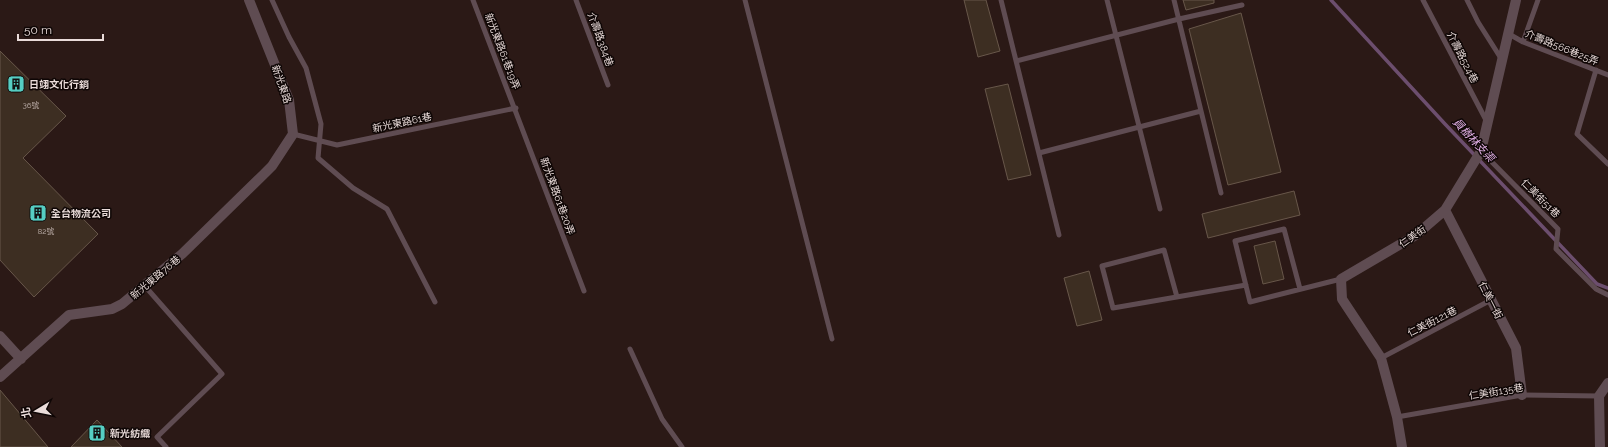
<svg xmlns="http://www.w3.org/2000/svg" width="1608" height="447" viewBox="0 0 1608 447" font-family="Raleway,'Noto Sans TC',sans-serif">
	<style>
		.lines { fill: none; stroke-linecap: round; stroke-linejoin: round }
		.stream { stroke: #6c4e6e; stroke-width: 3.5 }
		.building { fill: #3d2e22; stroke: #68574a }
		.lane { stroke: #5f4c52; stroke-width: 5 }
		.street { stroke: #5f4c52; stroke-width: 10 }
		.labels { text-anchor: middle; stroke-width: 3; stroke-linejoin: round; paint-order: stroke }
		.number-label { font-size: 8px; fill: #beb0ab }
		.street-label { font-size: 10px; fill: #e9dbd9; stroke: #0e0605 }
		.poi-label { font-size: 10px; font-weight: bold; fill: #e9dbd9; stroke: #0e0605; text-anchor: start }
		.water-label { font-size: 11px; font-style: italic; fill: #e3b1e7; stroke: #0e0605 }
	</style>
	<rect width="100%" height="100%" fill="#2b1916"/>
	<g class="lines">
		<path class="stream" d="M1331,0L1445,124L1597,284L1608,288"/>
	</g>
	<path class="building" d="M964,0H986L1000,51L978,57Z
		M1183,0H1214V3L1186,10Z
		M1241,13L1281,172L1228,185L1189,29Z
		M0,51L66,116L23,158L98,234L34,297L0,260Z
		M1008,84L1031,175L1008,180L985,89Z
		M1294,191L1300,215L1208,238L1202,214Z
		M1275,241L1284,279L1263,284L1254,246Z
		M1089,271L1102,320L1077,326L1064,278Z
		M0,390L48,447H0Z
		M97,420L122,447H71Z"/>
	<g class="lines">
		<path class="lane" d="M272,0L289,37L306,68L321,124L318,158L353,188L387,209L435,302
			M473,0L584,291
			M576,0L608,85
			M745,0L832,339
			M1001,0L1059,235
			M1107,0L1160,209
			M1174,0L1221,193
			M1423,0L1487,122
			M1467,0L1478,22L1502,60
			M1509,34L1523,42L1608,75
			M1523,42L1538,0
			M1016,61L1179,19L1242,5
			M1596,70L1577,134L1608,164
			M293,134L337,145L516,108
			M1481,151L1558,229L1556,249L1596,289L1608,295
			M1039,153L1201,111
			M144,285L222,374L157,437L166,447
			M1300,289L1284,229L1235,241L1250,302L1341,279
			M1177,297L1164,250L1102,266L1113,308L1246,285
			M630,349L662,419L682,447
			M1381,358L1491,300
			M1397,417L1522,395L1599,396"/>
		<path class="street" d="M1445,210L1516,348L1522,395
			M0,336L21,359
			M0,377L69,315L112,309L122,304L182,254L263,175L272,166L293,134L289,100L249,0
			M1402,447L1397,417L1381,358L1342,299L1341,279L1416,235L1445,210L1481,151L1516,0
			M1600,447L1599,396L1608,383"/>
	</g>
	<defs>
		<g id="building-square" transform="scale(0.9)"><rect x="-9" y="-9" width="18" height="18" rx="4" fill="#56cec3" stroke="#0e0605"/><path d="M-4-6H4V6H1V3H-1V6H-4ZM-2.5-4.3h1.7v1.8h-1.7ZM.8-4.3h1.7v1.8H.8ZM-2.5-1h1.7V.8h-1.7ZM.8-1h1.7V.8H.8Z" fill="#111"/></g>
	</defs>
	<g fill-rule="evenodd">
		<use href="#building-square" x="16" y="84"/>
		<use href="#building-square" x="38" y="213"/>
		<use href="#building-square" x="97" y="433"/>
	</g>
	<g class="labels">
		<g class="number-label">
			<text x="31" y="108">36號</text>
			<text x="46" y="234">82號</text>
		</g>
		<g class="street-label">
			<text transform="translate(601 39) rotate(70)" y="4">介壽路384巷</text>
			<text transform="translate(1562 47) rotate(22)" y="4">介壽路566巷25弄</text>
			<text transform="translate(503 51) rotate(69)" y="4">新光東路61巷19弄</text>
			<text transform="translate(1463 57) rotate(63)" y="4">介壽路524巷</text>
			<text transform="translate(282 84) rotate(71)" y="4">新光東路</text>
			<text transform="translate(402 122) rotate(-12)" y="4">新光東路61巷</text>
			<text transform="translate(558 196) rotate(70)" y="4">新光東路61巷20弄</text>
			<text transform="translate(1541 198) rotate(45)" y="4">仁美街51巷</text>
			<text transform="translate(1412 236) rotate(-35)" y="4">仁美街</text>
			<text transform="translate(155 277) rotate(-40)" y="4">新光東路76巷</text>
			<text transform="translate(1491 300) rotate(63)" y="4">仁美一街</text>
			<text transform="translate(1432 321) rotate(-27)" y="4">仁美街121巷</text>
			<text transform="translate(1496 391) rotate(-9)" y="4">仁美街135巷</text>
		</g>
		<g class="poi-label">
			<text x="29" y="88">日翊文化行銷</text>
			<text x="51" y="217">全台物流公司</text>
			<text x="110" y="437">新光紡織</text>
		</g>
		<g class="water-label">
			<text transform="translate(1474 140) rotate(47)" y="4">員樹林支渠</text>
		</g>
	</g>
	<g transform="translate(36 411) rotate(260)" stroke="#0e0605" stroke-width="3" paint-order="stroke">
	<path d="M0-3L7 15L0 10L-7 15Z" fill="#e9dbd9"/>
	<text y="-6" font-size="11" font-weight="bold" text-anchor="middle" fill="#e9dbd9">北</text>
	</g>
	<path d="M18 34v6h85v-6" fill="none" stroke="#e9dbd9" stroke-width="2"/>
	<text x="24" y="34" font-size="12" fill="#e9dbd9" stroke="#0e0605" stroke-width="3" paint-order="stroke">50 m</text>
</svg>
